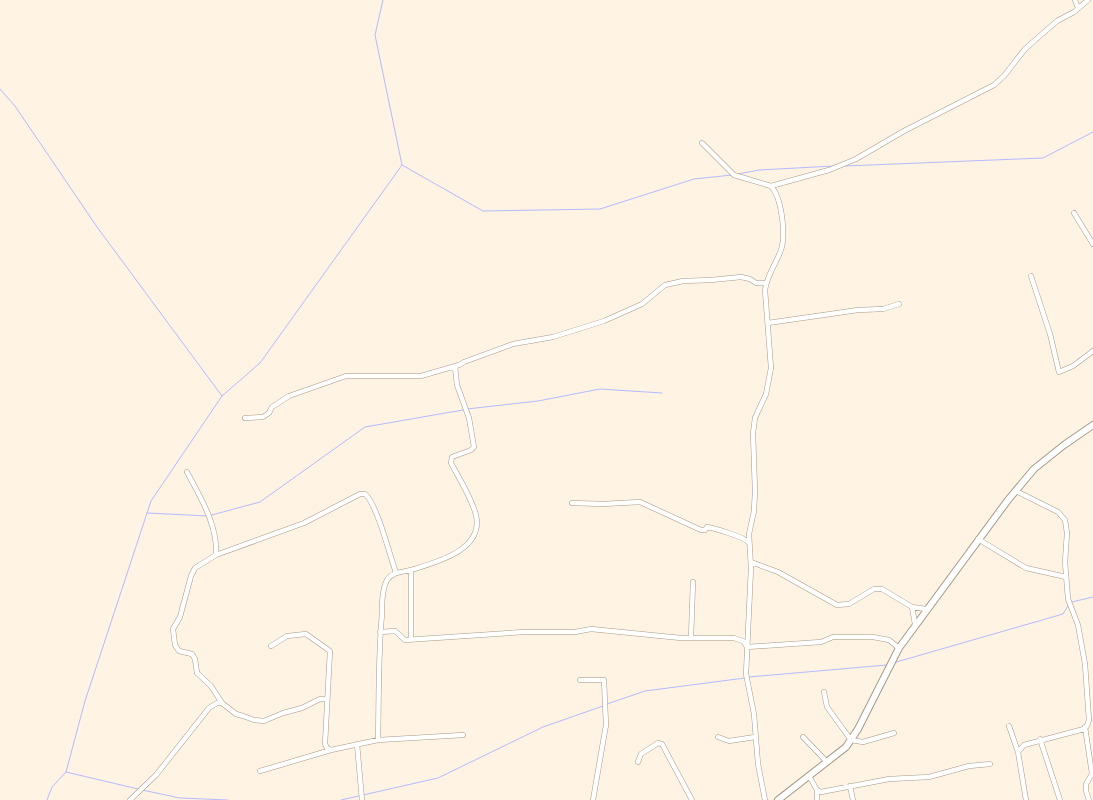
<svg xmlns="http://www.w3.org/2000/svg" width="1093" height="800" viewBox="0 0 1093 800" font-family="'Sofia Sans Condensed',sans-serif">
	<style>
		.lines { fill: none; stroke-linecap: round; stroke-linejoin: round }
		.stream { stroke: #b4baff; stroke-width: 1 }
		.street-casing { stroke: #a79987; stroke-width: 5.5 }
		.secondary-casing { stroke: #a79987; stroke-width: 8 }
		.street { stroke: #fff; stroke-width: 4.5 }
		.secondary { stroke: #fff; stroke-width: 6 }
	</style>
	<rect width="100%" height="100%" fill="#fff3e3"/>
	<g class="lines">
		<path class="stream" d="M0,89L15,106L97,227L222,396
			M402,165L483,211L600,209L694,179L732,175
			M845,166L1043,158L1093,132
			M738,174L759,170L834,166
			M467,409L538,401L600,389L662,393
			M147,513L208,516L260,502L365,427L463,410
			M1072,602L1093,597
			M893,663L1063,614L1069,604
			M749,677L887,665
			M607,704L645,691L745,678
			M66,772L138,789
			M142,790L180,798L228,800
			M47,800L52,787L66,772L85,701L151,501L222,396L260,363L402,165L375,35L383,0
			M341,800L438,778L543,727L603,706"/>
		<g class="street-casing">
			<path id="street" d="M1075,0L1078,8
				M702,143L734,175L771,186C782,198 786,235 781,250C776,264 767,275 765,290L771,368L766,394L755,418L753,433L755,491L754,511L749,534L751,568L746,674L754,714L758,764L765,800
				M771,186L829,170L856,159L904,131L994,85L1004,76L1025,49L1057,21L1074,12L1088,0
				M1074,213L1093,244
				M1031,276L1050,334L1059,372L1073,366L1093,351
				M768,323L858,310L883,309L899,304
				M245,418L263,417L269,413L272,407L289,396L346,376H421L459,365L464,362L513,344L553,337L604,321L642,304L665,285L683,281L711,280L741,277L750,279L756,283H766
				M187,472C200,497 218,525 216,555L195,568L191,576L180,617L173,629L175,645L179,651L192,654L195,659L197,673L211,686L222,703L236,714L243,716L254,720L264,721L283,713L302,708L320,699H327
				M1016,491L1058,512L1065,520L1067,533L1065,562L1068,599L1078,625L1085,664L1089,720L1087,726L1084,729L1024,745L1018,752
				M572,503L603,504L640,502L701,530H705L707,527C714,528 744,537 748,542
				M978,539L1026,568L1066,577
				M216,555L304,523L360,494H365C377,504 390,556 396,573
				M751,562L778,572L837,605L849,604L874,589H882L912,607L926,609
				M912,607L915,624
				M380,632L395,631L405,640L524,632H575L591,629L681,638H734L743,641L747,647L821,642L833,637H873L889,640L899,648
				M691,638L693,582
				M411,639V570
				M271,646L287,636L306,634L330,651L325,744L327,748L331,750
				M580,680H604L606,725L593,800
				M824,692L827,707L851,740L863,742L894,733
				M1009,726L1018,752L1026,800
				M1085,727L1092,774L1086,784V791L1089,800
				M718,737L729,741L755,737
				M803,737L827,762
				M1040,739L1060,800
				M378,740C379,698 378,656 382,614C382,603 382,590 387,580C392,572 403,572 411,570C437,562 484,550 476,515C472,499 459,478 451,463L452,457L471,450L474,447L469,418L457,385L455,367
				M357,744L362,800
				M638,762L641,754L658,743L662,744L692,800
				M260,771L331,750L378,740L463,735
				M809,776L817,790L821,792L889,779L929,777L969,766L990,764
				M850,786L853,800
				M817,790V800
				M130,800L156,775L209,708L217,703H222"/>
		</g>
		<g class="secondary-casing">
			<path id="secondary" d="M778,800L846,747L858,729L899,648L1008,500L1034,469L1064,445L1093,425"/>
		</g>
		<use href="#street" class="street"/>
		<use href="#secondary" class="secondary"/>
	</g>
</svg>
